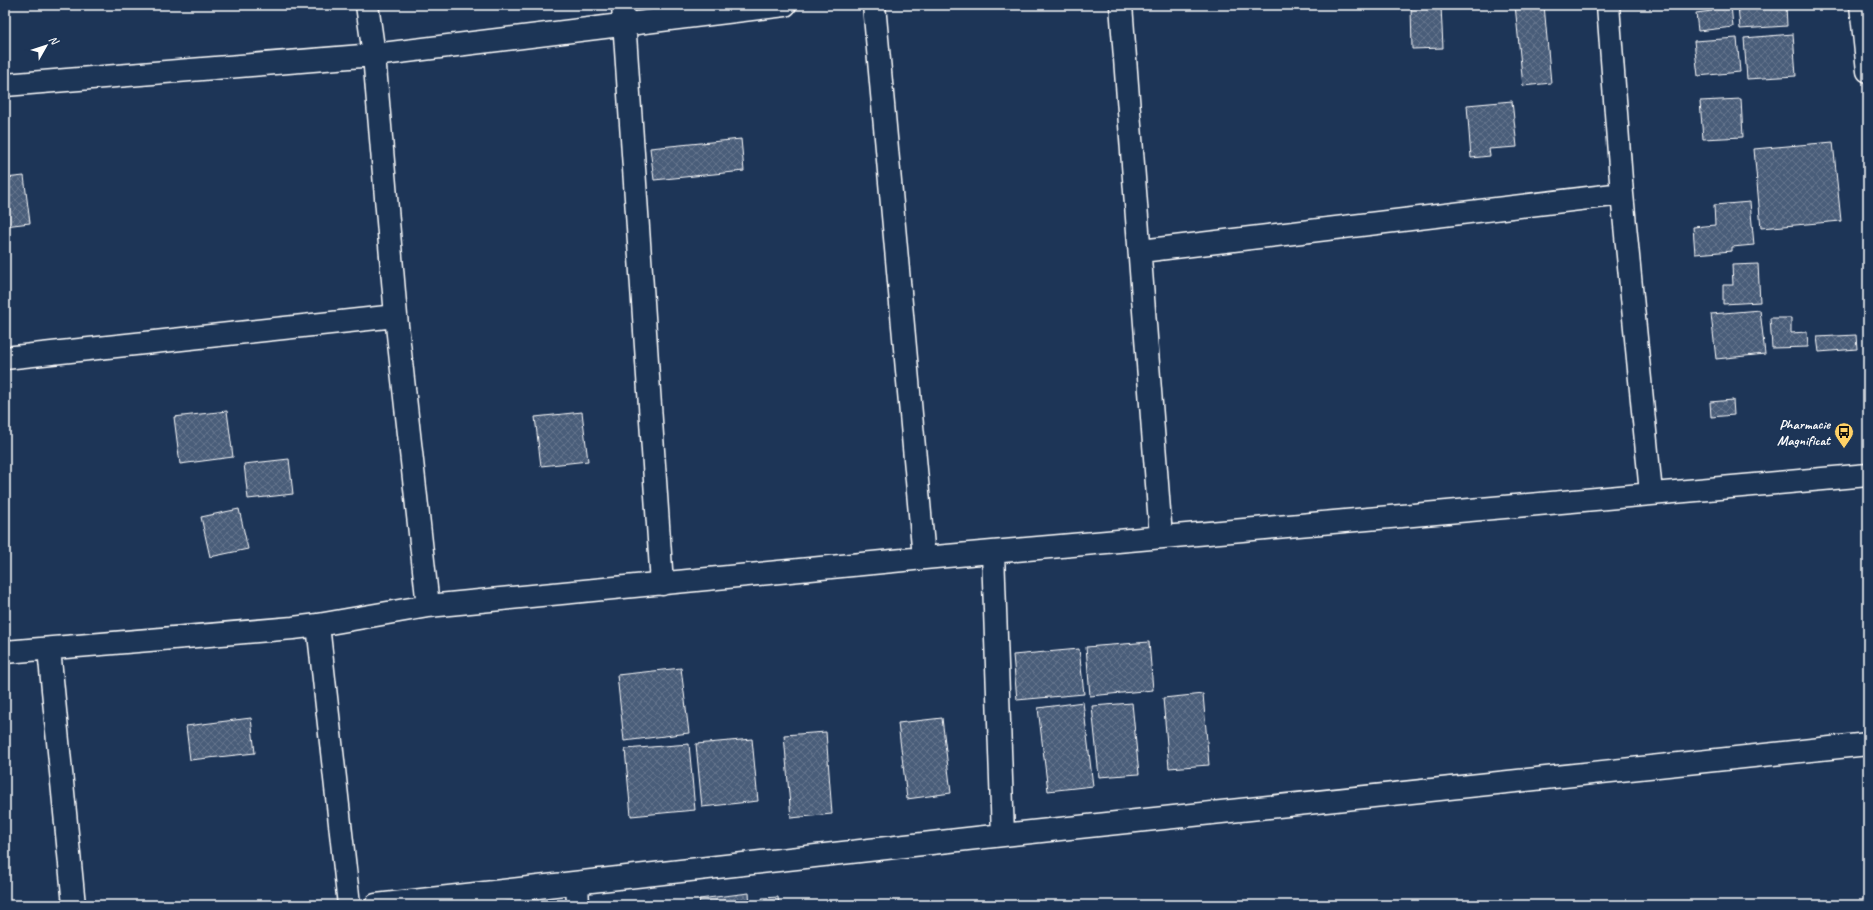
<svg xmlns="http://www.w3.org/2000/svg" width="1873" height="910" viewBox="0 0 1873 910" font-family="Caveat,sans-serif">
	<style>
		.building { fill: url(#building-cross-hatch); stroke: #fff }
		.lines { fill: none; stroke-linecap: round; stroke-linejoin: round }
		.minor-casing { stroke: #fff; stroke-width: 25 }
		.minor { stroke: #1d3557; stroke-width: 22 }
		.labels { text-anchor: middle; stroke-width: 3; stroke-linejoin: round; paint-order: stroke }
		.poi-label { font-size: 14px; font-weight: bold; fill: #fff; stroke: #1d3557; text-anchor: end }
	</style>
	<defs>
		<pattern id="building-cross-hatch" width="8" height="8" patternUnits="userSpaceOnUse"><rect width="8" height="8" fill="#4a5d79"/><path d="M0 0l8 8M0 8l8-8" fill="none" stroke="#65758d"/></pattern>
	</defs>
	<rect width="100%" height="100%" fill="#1d3557"/>
	<filter id="ink" filterUnits="userSpaceOnUse"><feTurbulence type="fractalNoise" baseFrequency=".025" numOctaves="2"/><feDisplacementMap in="SourceGraphic" scale="8" xChannelSelector="R" yChannelSelector="G"/><feConvolveMatrix kernelMatrix="1 2 1 2 8 2 1 2 1" color-interpolation-filters="sRGB"/></filter>
	<g filter="url(#ink)">
		<path class="building" d="M1515,5H1544L1551,83L1523,86Z
			M1711,5H1731L1733,27L1698,31L1696,13L1712,11Z
			M1738,5H1786L1787,26L1740,29Z
			M1441,6L1443,48L1412,49L1411,7Z
			M1793,34L1796,76L1747,79L1744,38Z
			M1737,38L1740,72L1698,76L1694,41Z
			M1741,99L1743,137L1703,139L1700,101Z
			M1512,101L1517,147L1489,149L1490,156L1471,158L1467,105Z
			M741,139L744,171L654,180L650,148Z
			M1833,142L1841,221L1761,228L1754,149Z
			M24,176L30,223L5,226V178Z
			M1750,202L1754,245L1732,247V251L1695,254L1693,227L1715,225L1714,205Z
			M1758,264L1760,302L1723,304V285H1733L1732,265Z
			M1760,310L1765,354L1716,359L1711,314Z
			M1770,318H1791V333L1807,332L1808,347L1772,348Z
			M1856,335L1857,349L1819,352L1817,337Z
			M1733,400L1734,415L1711,417L1710,402Z
			M227,411L233,457L180,464L174,417Z
			M582,412L588,461L541,466L535,417Z
			M289,459L293,494L248,499L244,464Z
			M239,509L248,549L210,557L201,517Z
			M1149,642L1153,690L1090,696L1086,647Z
			M1079,649L1084,694L1017,700L1013,655Z
			M681,668L689,733L624,741L617,675Z
			M1203,694L1209,765L1169,768L1163,698Z
			M1083,702L1093,786L1048,791L1038,708Z
			M1132,703L1139,774L1099,777L1092,706Z
			M251,718L255,753L190,760L186,726Z
			M942,718L951,793L907,799L898,723Z
			M826,732L832,814L791,818L784,735Z
			M752,739L758,801L702,807L696,744Z
			M689,744L695,810L631,816L625,749Z
			M749,893L750,905H700L699,899Z
			M778,897L779,905H763L762,898Z"/>
		<g class="lines">
			<g class="minor-casing">
				<path id="minor" d="M367,5L374,55L396,316L428,606
					M623,5L662,584
					M874,5L924,558
					M1121,5L1161,537
					M1608,5L1622,194L1651,493
					M1861,5L1868,71
					M5,85L374,55L785,5
					M1141,251L1622,194
					M5,358L396,316
					M993,553L1003,835
					M318,625L349,905
					M49,649L74,905
					M5,652L293,628L318,625L428,606L924,558L1868,475
					M577,884L578,905
					M376,905L1003,835L1868,744"/>
			</g>
			<use href="#minor" class="minor"/>
		</g>
	</g>
	<defs>
		<g id="bus-pin" transform="scale(1)"><path d="M0 17L-7.5 6A9.5 9.5 0 1 1 7.5 6Z" fill="#ffd166" stroke="#1d3557"/><path d="M-5-6H5V4H4V6H2V4H-2V6H-4V4H-5ZM-3.5-4V0h7V-4ZM-3.5 1.2v1.5H-2V1.2ZM2 1.2v1.5H3.5V1.2Z" fill="#111"/></g>
	</defs>
	<g fill-rule="evenodd">
		<use href="#bus-pin" x="1844" y="432"/>
	</g>
	<g class="labels">
		<g class="poi-label">
			<text x="1830" y="429">Pharmacie<tspan x="1830" dy="16">Magnificat</tspan></text>
		</g>
	</g>
	<rect width="1873" height="910" fill="none" stroke="#1d3557" stroke-width="20"/>
	<rect x="10" y="10" width="1853" height="890" fill="none" stroke="#fff" stroke-width="1.5" filter="url(#ink)"/>
	<g transform="translate(46 46) rotate(51)" stroke="#1d3557" stroke-width="3" paint-order="stroke">
	<path d="M0-3L7 15L0 10L-7 15Z" fill="#ffffff"/>
	<text y="-6" font-size="11" font-weight="bold" text-anchor="middle" fill="#ffffff">N</text>
	</g>
</svg>
